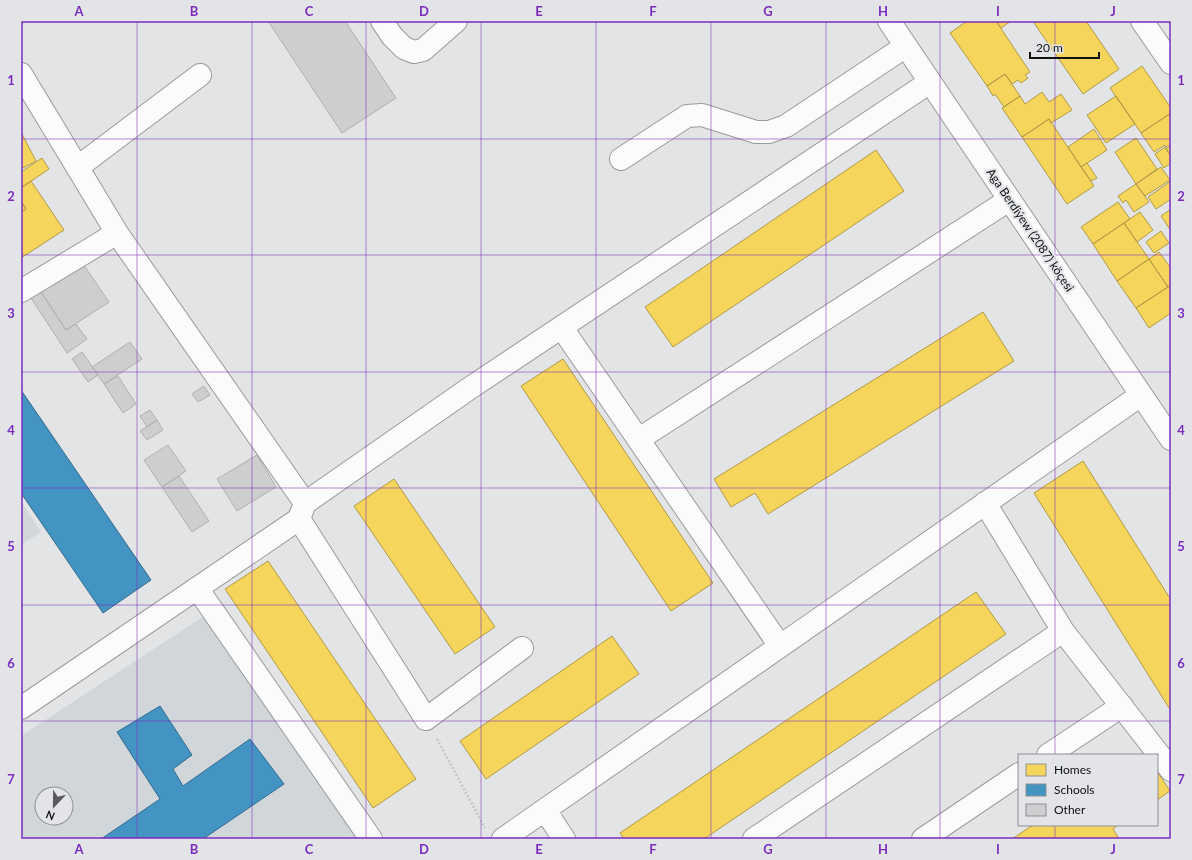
<svg xmlns="http://www.w3.org/2000/svg" width="1192" height="860" viewBox="0 0 1192 860" font-family="Lato,sans-serif">
	<style>
		.built { fill: #d1d6db; fill-rule: evenodd }
		.homes { fill: #f6d55c; stroke: #b19a45 }
		.schools { fill: #4393c3; stroke: #336c8d }
		.building { fill: #cecdcf; stroke: #b0afb1 }
		.lines { fill: none; stroke-linecap: round; stroke-linejoin: round }
		.minor-casing { stroke: #999a9b; stroke-width: 24 }
		.path { stroke: #c4c5c5; stroke-width: 2.5; stroke-dasharray: 2 2; stroke-linecap: butt }
		.minor { stroke: #fbfbfb; stroke-width: 22 }
		.grid { fill: none; stroke: #7b2cbf; stroke-width: 1; stroke-opacity: 0.55 }
		.labels { text-anchor: middle; stroke-width: 4; stroke-linejoin: round; paint-order: stroke }
		.street-label { font-size: 12px; fill: #0f1010; stroke: #e2e4e7 }
		.neatline { fill: none; stroke: #7b2cbf; stroke-width: 1.5 }
		.grid-label { font-size: 13px; text-anchor: middle; font-weight: bold; fill: #7b2cbf }
	</style>
	<rect width="100%" height="100%" fill="#e3e4e6"/>
	<path class="built" d="M21,501L41,532L21,545Z
		M210,612L360,839H21V736ZM42,794H66V818H42Z"/>
	<path class="homes" d="M967,21H996L1030,72L1025,75L1028,78L1021,83L1018,80L1012,84L1005,74L987,86L950,33Z
		M996,21H1011L1001,28Z
		M1037,21H1086L1119,69L1083,94L1034,23Z
		M1142,66L1171,108V113L1141,133L1110,88Z
		M1005,74L1020,96L1004,107L995,94L993,96L987,86Z
		M1042,92L1049,102L1061,94L1072,110L1051,123L1049,119L1022,137L1002,108L1020,96L1025,104Z
		M1116,96L1135,124L1106,143L1087,115Z
		M1171,113V144L1166,147L1165,145L1154,152L1141,133Z
		M1049,119L1094,186L1067,204L1022,137Z
		M1094,129L1107,150L1081,167L1068,147Z
		M21,132L36,161L21,169Z
		M1136,138L1157,169L1136,184L1115,152Z
		M1171,146V156L1166,149Z
		M1165,147L1171,156V163L1164,168L1155,154Z
		M876,150L904,191L673,347L645,307Z
		M42,158L49,169L21,188V172Z
		M1087,163L1097,178L1091,181L1081,167Z
		M1161,167L1170,180L1145,196L1136,184Z
		M31,181L64,230L21,258V212L26,209L21,201V188Z
		M1171,181V199L1156,209L1148,197Z
		M1136,184L1149,202L1134,212L1126,200L1123,203L1118,196Z
		M21,201L26,209L21,212Z
		M1118,202L1130,219L1093,244L1081,227Z
		M1171,209V231L1161,216Z
		M1140,212L1153,230L1137,242L1124,223Z
		M1124,223L1149,259L1117,281L1093,244Z
		M1161,231L1169,243L1154,253L1146,242Z
		M1159,252L1170,267H1171V285L1168,287L1149,259Z
		M1149,259L1168,287L1136,308L1117,281Z
		M1171,285V313L1149,328L1136,308Z
		M983,312L1014,361L768,514L755,493L731,507L714,479Z
		M563,359L713,583L671,611L521,386Z
		M1083,461L1171,600V711L1034,493Z
		M394,479L495,627L455,654L354,506Z
		M268,561L416,779L373,808L225,589Z
		M976,592L1006,634L704,839H624L620,833Z
		M612,636L639,674L486,779L460,741Z
		M1157,771L1170,791L1157,800Z
		M1033,825H1118L1113,829L1118,837L1116,839H1012Z"/>
	<path class="schools" d="M21,390L151,580L103,613L21,493Z
		M160,706L192,755L173,769L183,786L250,739L284,784L203,839H101L160,799L117,732Z"/>
	<path class="building" d="M268,21H345L396,98L342,133Z
		M81,261L109,302L66,330L39,289Z
		M39,289L66,330L76,324L87,339L67,353L29,295Z
		M130,342L142,359L104,384L92,367Z
		M82,352L98,375L88,382L72,359Z
		M118,376L136,404L123,413L104,384Z
		M204,386L210,395L198,402L192,394Z
		M150,410L157,420L147,427L140,416Z
		M157,420L163,430L147,440L140,431Z
		M168,445L186,471L162,487L144,460Z
		M257,455L276,487L237,511L217,479Z
		M179,476L209,521L192,532L162,487Z"/>
	<g class="lines">
		<g class="minor-casing">
			<path id="minor" d="M382,21L392,36L404,48L414,52L423,50L456,21
				M889,21L1171,439
				M1142,21L1171,63
				M21,74L117,233L305,503
				M621,159L687,116L702,115L756,132H769L786,126L906,46
				M78,167L200,75
				M21,291L117,233
				M562,328L780,646
				M639,439L1009,200
				M985,503L1063,631L1171,770
				M299,519L426,719L522,648
				M197,588L371,839
				M21,708L299,519L305,503L470,388L930,82
				M1048,755L1122,706
				M545,810L564,839
				M503,839L1141,395
				M754,839L1063,631
				M923,839L1019,774"/>
		</g>
		<path class="path" d="M437,739L485,828"/>
		<use href="#minor" class="minor"/>
	</g>
	<path class="grid" d="M137,21V839M252,21V839M366,21V839M481,21V839M596,21V839M711,21V839M826,21V839M940,21V839M1055,21V755M21,139H1171M21,255H1171M21,372H1171M21,488H1171M21,605H1171M21,721H1171M1055,825V839"/>
	<g class="labels">
		<g class="street-label">
			<text transform="translate(1030 230) rotate(56)" y="4">Aga Berdiýew (2087) köçesi</text>
		</g>
	</g>
	<rect width="1192" height="860" fill="none" stroke="#e2e4e7" stroke-width="44"/>
	<rect x="1018" y="754" width="140" height="72" fill="#e2e4e7" stroke="#8e8f91"/>
	<rect x="1026" y="764" width="20" height="12" fill="#f6d55c" stroke="#8e8f91"/>
	<text x="1054" y="774" font-size="12" fill="#0f1010">Homes</text>
	<rect x="1026" y="784" width="20" height="12" fill="#4393c3" stroke="#8e8f91"/>
	<text x="1054" y="794" font-size="12" fill="#0f1010">Schools</text>
	<rect x="1026" y="804" width="20" height="12" fill="#cecdcf" stroke="#8e8f91"/>
	<text x="1054" y="814" font-size="12" fill="#0f1010">Other</text>
	<g transform="translate(54 806) rotate(202)"><circle r="19" fill="#e2e4e7" stroke="#8e8f91"/>
	<path d="M0-3L7 15L0 10L-7 15Z" fill="#595a5b"/>
	<text y="-6" font-size="11" font-weight="bold" text-anchor="middle" fill="#0f1010">N</text>
	</g>
	<path d="M1030 52v6h69v-6" fill="none" stroke="#0f1010" stroke-width="2"/>
	<text x="1036" y="52" font-size="12" fill="#0f1010" stroke="#e2e4e7" stroke-width="3" paint-order="stroke">20 m</text>
	<rect x="22" y="22" width="1148" height="816" class="neatline"/>
	<g class="grid-label">
		<text x="79" y="16">A</text>
		<text x="194" y="16">B</text>
		<text x="309" y="16">C</text>
		<text x="424" y="16">D</text>
		<text x="539" y="16">E</text>
		<text x="653" y="16">F</text>
		<text x="768" y="16">G</text>
		<text x="883" y="16">H</text>
		<text x="998" y="16">I</text>
		<text x="1113" y="16">J</text>
		<text x="11" y="85">1</text>
		<text x="1181" y="85">1</text>
		<text x="11" y="201">2</text>
		<text x="1181" y="201">2</text>
		<text x="11" y="318">3</text>
		<text x="1181" y="318">3</text>
		<text x="11" y="435">4</text>
		<text x="1181" y="435">4</text>
		<text x="11" y="551">5</text>
		<text x="1181" y="551">5</text>
		<text x="11" y="668">6</text>
		<text x="1181" y="668">6</text>
		<text x="11" y="784">7</text>
		<text x="1181" y="784">7</text>
		<text x="79" y="854">A</text>
		<text x="194" y="854">B</text>
		<text x="309" y="854">C</text>
		<text x="424" y="854">D</text>
		<text x="539" y="854">E</text>
		<text x="653" y="854">F</text>
		<text x="768" y="854">G</text>
		<text x="883" y="854">H</text>
		<text x="998" y="854">I</text>
		<text x="1113" y="854">J</text>
	</g>
</svg>
